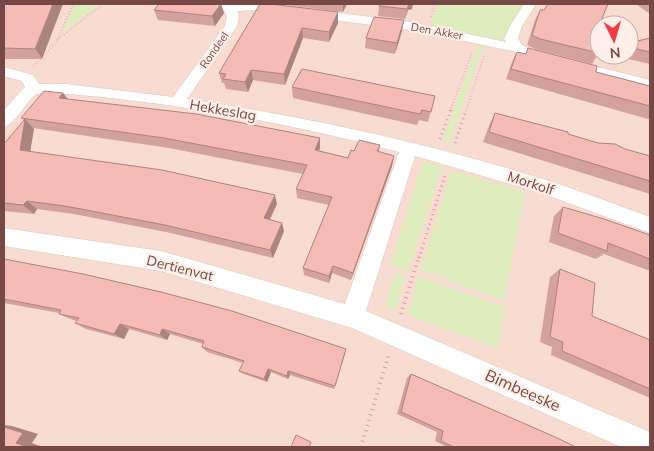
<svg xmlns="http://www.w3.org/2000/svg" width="654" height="451" viewBox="0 0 654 451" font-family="Mulish,sans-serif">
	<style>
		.residential { fill: #f8dbd1; fill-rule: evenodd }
		.green { fill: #deecbe }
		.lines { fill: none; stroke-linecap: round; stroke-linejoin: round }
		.street-casing { stroke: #e4c5be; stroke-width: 1 }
		.path-far2 { stroke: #da9f99; stroke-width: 2; stroke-dasharray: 0.5 2.5; stroke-linecap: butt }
		.path-far1 { stroke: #da9f99; stroke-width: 3; stroke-dasharray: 1 4; stroke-linecap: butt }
		.path { stroke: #da9f99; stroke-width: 4; stroke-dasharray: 1 4.5; stroke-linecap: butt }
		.street { fill: #fff; fill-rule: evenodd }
		.wall { fill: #d3a29d }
		.shaded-wall { fill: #ac847f }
		.building { fill: #f5bcb6; stroke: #ac847f }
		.labels { text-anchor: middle; stroke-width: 4.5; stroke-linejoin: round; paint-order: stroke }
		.far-street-label { font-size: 11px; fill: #764946; stroke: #ffefe8 }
		.street-label { font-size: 14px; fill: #764946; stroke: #ffefe8 }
		.near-street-label { font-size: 16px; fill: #764946; stroke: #ffefe8 }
	</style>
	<rect width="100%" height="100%" fill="#fee9e0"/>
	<path class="residential" d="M4,4H650V447H4ZM599,25H629V55H599Z"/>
	<path class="green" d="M75,4H102L61,34Z
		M437,4H524L506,38L497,41L430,27Z
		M478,44L484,45L450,143L442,141Z
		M423,161L443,166L408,272L390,265Z
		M451,170L525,192L504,301L421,270Z
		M395,273L406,276L396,310L384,306Z
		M418,276L505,307L498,349L408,315Z"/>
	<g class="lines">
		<g class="street-casing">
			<path id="street" d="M209,4H266L411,22L506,42L504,39L510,26L524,4H536L522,26L518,39L522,45L534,51L650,80V90L524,57L513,51L411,30L255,10L237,11L239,16L237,26L187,99C308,117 426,143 543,179C579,190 614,204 650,217V233L541,193L415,156L366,311L650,432V447H621L352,328L161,271L4,246V228L161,251L345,304L399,152C288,123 169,101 54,93L36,94C26,102 15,124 4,127V110L25,87L22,81L4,76V67L33,75L39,84H66L173,97L225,26L227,16L224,10L211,7Z"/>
		</g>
		<path class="path-far2" d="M431,17L435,4
			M57,40L103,4
			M34,66L57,41L73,4
			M450,111L472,53
			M466,111L484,56"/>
		<path class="path-far1" d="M440,139L451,110
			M455,143L466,110
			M419,258L445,175"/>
		<path class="path" d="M401,314L419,256
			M361,447L389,354"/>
		<use href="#street" class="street"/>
	</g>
	<path class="wall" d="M4,4L42,59H4Z
		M159,4H221L224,13L215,26L158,20L154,10Z
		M260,4L338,23L329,42L303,38L285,85L253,80L248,92L226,89L224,83H222L219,73Z
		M279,4H347L343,12Z
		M636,4H650V14Z
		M379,6L412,9L408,10L405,19L378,16Z
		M540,10L599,25V53L592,64L535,49L527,45L535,20Z
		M402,31L395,54L365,48L366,38Z
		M650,38V64L615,56V55H629V43Z
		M528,48L596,72L650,86V120L648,119L506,79L512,62L517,52L525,54Z
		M292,87L435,96L428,122L419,120L417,125L293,98Z
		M63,93L68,99L320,138V148L319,151L348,158L354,151L380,145L379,152L392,166L351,280L332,273L329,283L304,275L303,268L329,205L297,198L296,189L303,174L169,148L33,128L30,152L277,204L270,220L284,231L273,258L171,233L74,214L37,209L34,214L4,211V144L24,120L21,118Z
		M495,113L598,143L650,156V194L483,142L490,123Z
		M563,207L650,235V271L604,254L596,259L549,242L554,216Z
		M4,259L345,354L334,389L290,375L288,379L271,372L267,382L244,374L239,371L243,363L207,352L202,347L203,344L170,334L167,340L129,329L124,339L86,329L75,323L77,321L70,319L59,314V313L4,303Z
		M560,269L592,316L650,340V398L551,355L552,347L540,342L550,277Z
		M411,374L576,447H447L435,441L437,432L397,414L407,378Z"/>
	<path class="shaded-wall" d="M53,4H63L42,59L35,49Z
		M221,4L224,13L215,26L212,16Z
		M343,4H347L343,12Z
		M409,4H413L412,9L408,10L405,19Z
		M338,12V23L329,42V32Z
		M404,20L402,31L395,54L397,43Z
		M302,28L303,38L285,85L284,74Z
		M251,70L253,80L248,92L245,82Z
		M63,93L71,103L59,98Z
		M25,119L34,129L29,159L20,150Z
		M320,138V148L315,159V150Z
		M394,156L392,166L351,280L353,273Z
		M275,195L277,204L266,226L264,218Z
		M27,201L37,209L34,214L23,205Z
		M282,223L284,231L273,258L270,250Z
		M333,266L332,273L329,283V276Z
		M120,324L129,329L124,339L114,334Z
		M162,329L170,334L167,340L160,335Z
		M268,369L271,372L267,382L264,379Z
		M288,371L290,375L288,379L287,376Z
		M4,425L12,426L38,434L32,443L43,447H27L16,443L4,427Z"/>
	<path class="building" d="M4,4H53L35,49L4,48Z
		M159,4H221L212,16L154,10Z
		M260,4H270L338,12L329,32L302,28L284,74L251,70L245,82L223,79L226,74L219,73Z
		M380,4H409L407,9L379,6Z
		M548,4H608L600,23L607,25H599V53L540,39L532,35L540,10H544Z
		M374,17L404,20L397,43L366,38Z
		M650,38V52L629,47V43Z
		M528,48L597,66L596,72L650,86V106L511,69L517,52L526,54Z
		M302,69L435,96L431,112L422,110L420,114L292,87Z
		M44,91L63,93L59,98L196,114L320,138L315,150L348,158L351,150L354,151L359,140L380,145L377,151L394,156L353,273L333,266L329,276L303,268L332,197L296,189L307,165L164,138L21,118Z
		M495,113L568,132V134L598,143L615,144L625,149L650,156V181L489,132Z
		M25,119L20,150L162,170L275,195L264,218L282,223L270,250L165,225L65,206L27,201L23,205L4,203V144Z
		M563,207L604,219L650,235V259L608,243L607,251L558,233Z
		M4,259L83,274L161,292L232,311L346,349L335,386L288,371L287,376L268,369L264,379L239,371L244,361L202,347L204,341L162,329L160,335L120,324L114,334L75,323L79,318L59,314L61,310L4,299Z
		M560,269L595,283L592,316L650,340V389L562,351L563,342L550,337Z
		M411,374L555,437L576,447H454L441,441L443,431L401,412Z
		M4,427L23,433L16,443L27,447H4Z
		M296,435L311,442L309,447H291Z"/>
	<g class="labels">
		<g class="far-street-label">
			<text transform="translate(437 31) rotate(10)" y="4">Den Akker</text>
			<text transform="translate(214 50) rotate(-55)" y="4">Rondeel</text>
		</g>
		<g class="street-label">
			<text transform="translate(223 110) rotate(10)" y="5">Hekkeslag</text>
			<text transform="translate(531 183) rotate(18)" y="5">Morkolf</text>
			<text transform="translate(180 268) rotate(14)" y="5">Dertienvat</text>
		</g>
		<g class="near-street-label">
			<text transform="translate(523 390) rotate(24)" y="6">Bimbeeske</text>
		</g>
	</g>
	<rect width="654" height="451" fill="none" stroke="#764946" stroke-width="10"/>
	<g transform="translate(614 40) rotate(175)"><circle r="24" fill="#ffefe8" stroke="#c8ada7"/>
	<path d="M0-4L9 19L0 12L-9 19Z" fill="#f13c48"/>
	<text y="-8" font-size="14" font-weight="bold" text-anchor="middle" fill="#764946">N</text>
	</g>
</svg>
